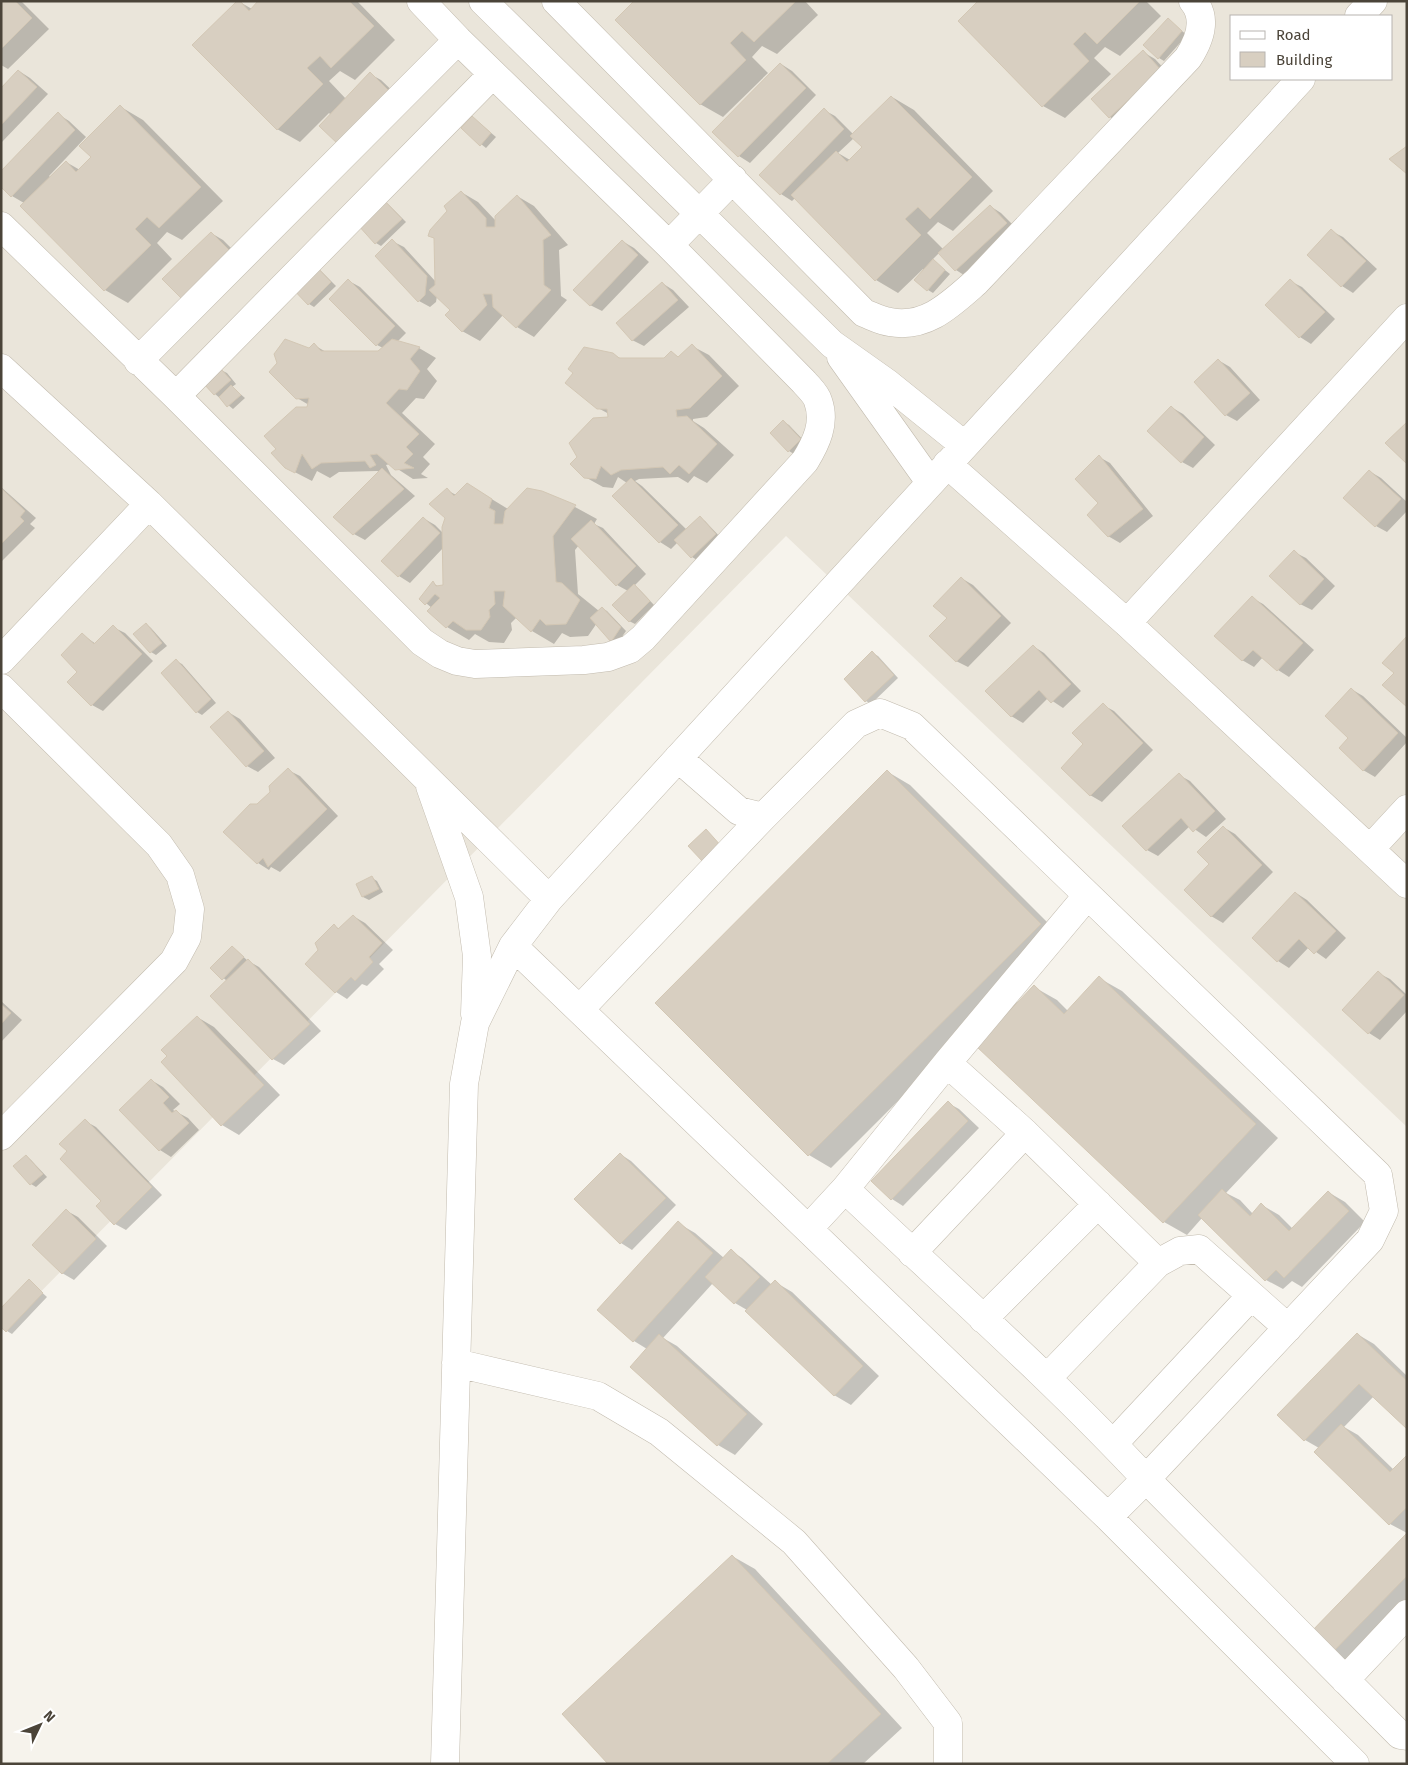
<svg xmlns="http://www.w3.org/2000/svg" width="1408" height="1765" viewBox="0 0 1408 1765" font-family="'Fira Sans',sans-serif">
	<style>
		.residential { fill: #eae5da; fill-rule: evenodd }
		.shadow { fill: #0003; fill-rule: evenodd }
		.building { fill: #d8cfc1; stroke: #d3c7b4 }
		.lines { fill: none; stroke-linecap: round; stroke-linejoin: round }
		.minor-casing { stroke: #c2bbae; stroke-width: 29 }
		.minor { stroke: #fff; stroke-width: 28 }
	</style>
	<rect width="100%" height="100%" fill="#f6f3ec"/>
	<path class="residential" d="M1,1H1407V1127L786,536L1,1332ZM1232,16H1392V79H1232Z"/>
	<path class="shadow" d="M1,1H21L49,29L8,69L1,65Z
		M238,1L252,9L260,1H357L395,40L355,80L340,71L329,81L346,99L370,74L381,80L400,98L331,115L329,113L300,142L277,129Z
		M636,1H805L818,15L777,54L762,46L752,57L768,73L723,117L700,104Z
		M980,1H1146L1161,16L1120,56L1105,47L1094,58L1111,74L1065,118L1043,106Z
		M1168,20L1187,35L1164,61L1159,58Z
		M1143,52L1155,59L1172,77L1121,124L1110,117Z
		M781,64L792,71L816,95L750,163L739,156Z
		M19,71L30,78L48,94L1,143V89Z
		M892,97L914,110L993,191L953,231L938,222L927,233L943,249L990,206L1001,213L1018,230L967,277L956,270L939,253L932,260L950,274L933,293L928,290L923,269L898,293L876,280L795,198L792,201L781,194L761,175L824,110L835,116L853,134ZM854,138L863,147L850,160L838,153Z
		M121,107L143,120L223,201L182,240L167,232L157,243L172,259L128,303L105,290L22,206L24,203L12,196L58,114L69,121L86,137L49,176L50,177L66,162L80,170L93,157Z
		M477,121L496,137L486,148L481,144Z
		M461,192L478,202L496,221L517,196L534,206L568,245L559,250L561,296L567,300L534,337L517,327L503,315L480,341L462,331L452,310L437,296L436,302L430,307L419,301L392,241L404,247L436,282L448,211Z
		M384,202L389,205L406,222L381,246L376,243L359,225Z
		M1331,231L1343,237L1377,269L1353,293L1342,286L1308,255Z
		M211,233L223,240L242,259L194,305Z
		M622,241L634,248L649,262L602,311L590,305Z
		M315,266L320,270L336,286L314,307L309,304Z
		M349,281L360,287L406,333L397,342L419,348L436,358L427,369L437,381L424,399L416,398L402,413L435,444L423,457L430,464L421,474L428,478L413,479L390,464L386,465L391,475L415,496L365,540L354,534L380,472L377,471L339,472L330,478L317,471L312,481L285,467L309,405L297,398L309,349L314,345L326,352H379L383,348L377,345Z
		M1290,281L1302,287L1335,319L1311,344L1300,337L1267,305Z
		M662,283L673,290L689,307L644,346L632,340Z
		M692,346L709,355L739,386L707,417L693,419V421L704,428L734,455L707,483L694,476L688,483L678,477L639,479L635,481L642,486L687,530L700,518L705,521L721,538L697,560L692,557L678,542L671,549L660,542L614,496L627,483L618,477L613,488L603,487L585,477L609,419V414L598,408L612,354L622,359H665L671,353L679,357Z
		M1218,360L1230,367L1260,400L1237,421L1226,415Z
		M221,370L227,373L236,384L232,387L245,398L233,409L215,394L206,384Z
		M1171,407L1183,414L1215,445L1193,468L1182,462Z
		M784,422L789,425L806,443L794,454L789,451Z
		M1099,457L1110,463L1153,516L1120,543L1108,536L1100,503Z
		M1369,471L1381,478L1407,502V511L1387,532L1376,526Z
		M467,484L508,509L542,493L575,507L597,519L594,524L603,528L646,574L634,586L639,589L654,605L635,624L629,621L628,591L617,585L579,545L575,550L578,594L599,611L602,608L607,611L626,631L617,644L612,641L597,623L588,636L570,637L562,633L554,644L532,631L517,617L511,623L512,630L504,643L489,642L475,634L469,640L447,627L432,608L421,599L433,583L439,587H444L443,548L410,583L399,576L423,518L435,525L443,533L446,517L447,490L456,495Z
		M1,487L36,518L30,524L35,528L1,562Z
		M1294,552L1306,558L1335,586L1312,610L1300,604Z
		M961,578L973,585L1011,623L968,667L956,661L949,618Z
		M1252,598L1263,604L1314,650L1289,677L1278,670L1263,657L1254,667L1242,660Z
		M146,624L151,628L167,646L156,655L151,652L135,634Z
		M113,627L125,633L153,661L103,711L92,705L79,672L83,635L96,644Z
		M1033,646L1044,653L1081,691L1063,708L1048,698L1023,723L1011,716Z
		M872,653L878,656L898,678L871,704L866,701L845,679Z
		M176,661L182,664L216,703L202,715L197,712Z
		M1351,689L1363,696L1407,738V742L1375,777L1363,770L1350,738Z
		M1103,705L1114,711L1153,750L1102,802L1090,795L1085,744Z
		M228,712L240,719L275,758L258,772L247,766Z
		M288,770L300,776L338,816L280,872L271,867L269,870L258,863V805L271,792Z
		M888,772L910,785L1062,937L831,1168L809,1155Z
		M1179,775L1190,781L1226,819L1206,837L1190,826L1158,856L1147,850Z
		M1223,827L1235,834L1273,872L1223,923L1211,916V864Z
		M372,878L377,881L383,892L369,900L363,897L358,885Z
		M1296,893L1307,900L1346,938L1326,959L1309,947L1289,968L1278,961L1253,938Z
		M353,916L365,923L393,950L379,964L384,969L367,986L362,984L347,999L336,992L307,964L320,951L334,926L340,929Z
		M237,951L248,961L259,967L321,1031L284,1065L273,1059L227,981L212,968Z
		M1378,973L1390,979L1407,995V1011L1380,1040L1369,1033L1344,1010Z
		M1099,978L1122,991L1278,1138L1226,1193L1240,1200L1253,1214L1262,1205L1279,1215L1293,1229L1328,1192L1345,1202L1365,1222L1302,1287L1292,1281L1283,1289L1266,1280L1202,1218L1187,1235L1164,1222L978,1046L1034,987L1057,1000L1068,1011Z
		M1,1001L22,1020L1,1042Z
		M197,1017L214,1027L280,1095L239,1135L222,1125Z
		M151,1080L163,1087L180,1104L173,1110L188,1118L199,1130L171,1157L160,1150Z
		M948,1103L959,1109L979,1128L903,1206L892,1199L873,1181Z
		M85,1121L96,1127L162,1195L126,1230L115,1224L103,1201L69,1151Z
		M620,1154L631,1161L676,1205L632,1250L621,1243Z
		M26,1156L31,1160L47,1177L36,1187L31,1184Z
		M67,1211L78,1217L107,1246L74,1280L62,1273Z
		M678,1223L695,1233L724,1258L731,1251L742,1258L772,1285L775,1282L792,1292L879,1376L851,1405L834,1395L747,1310L735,1303L713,1283L663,1338L677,1346L763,1424L735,1455L718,1445L632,1367L647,1349L634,1341L599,1310Z
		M29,1281L47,1297L12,1334L7,1331Z
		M1357,1334L1374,1344L1407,1376V1428L1374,1396L1344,1427L1358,1435L1394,1470L1407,1457V1533L1390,1524L1319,1448L1305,1440L1279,1415Z
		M1407,1535V1603L1348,1664L1331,1654Z
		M732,1556L755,1569L902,1728L863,1764H610Z"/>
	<path class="building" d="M1,1H15L32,18L1,49Z
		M237,1H240L249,11L258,1H349L374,26L331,68L320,56L307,68L323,84L277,130L192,45Z
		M634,1H796L754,42L742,31L730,43L746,60L700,105L615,20Z
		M978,1H1138L1139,2L1097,44L1085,32L1073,44L1089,61L1042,107L958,21Z
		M1168,18L1182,31L1158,59L1143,45Z
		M1143,50L1161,70L1109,118L1091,99Z
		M780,63L806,88L738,157L712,132Z
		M18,70L37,87L1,125V88Z
		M370,72L389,91L339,145L319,126Z
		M891,96L972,177L930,219L918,207L905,219L921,235L875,281L791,195L836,151L847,162L862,147L850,136Z
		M120,105L201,187L159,228L147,217L135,229L151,245L104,291L20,206L66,161L76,172L91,157L79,146Z
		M824,108L844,129L780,195L759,175Z
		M58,112L75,130L11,197L1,187V171Z
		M472,116L491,133L480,146L461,128Z
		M1407,146V174L1389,159Z
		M461,191L486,218V227H495V216L517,195L551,235L543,240L544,285L551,290L516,328L493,307L492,294H483L487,305L462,332L445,315L450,310L429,290L435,285L434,238L428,236L430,230L447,211L444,206Z
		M384,200L402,219L375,244L358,225Z
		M990,205L1007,223L955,271L938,253Z
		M1331,229L1366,261L1341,287L1307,255Z
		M211,232L231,252L182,299L162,279Z
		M392,239L427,276L425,295L418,302L375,256Z
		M622,240L638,255L590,306L573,290Z
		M933,259L945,270L927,291L914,280Z
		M315,265L331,282L308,305L291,287Z
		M348,279L395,326L376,346L329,299Z
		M1290,279L1325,312L1299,338L1265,305Z
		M662,282L678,300L632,341L616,323Z
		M285,339L309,348L314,343L321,351H378L392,339L420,347L410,359L420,371L407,390L399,389L386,403L419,434L406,447L413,454L404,463L414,468L395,470L377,454L370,455L376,465L370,468L365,461L321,463L312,469L302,454L295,473L285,468L271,453L276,449L264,436L296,407H307L309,398L296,399L269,372L277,363L274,354Z
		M692,344L722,376L690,408L676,410L677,417L687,416L717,444L689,474L679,465L670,474L663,467L621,470L611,475L601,466L596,479L584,478L570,464L577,457L569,443L593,418L608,417L607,409H597L565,383L573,373L568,369L584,347L613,353L619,358H664L671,351L678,357Z
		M1218,359L1250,393L1225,416L1194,382Z
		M221,369L231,380L214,395L204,384Z
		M231,385L241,395L227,407L219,397Z
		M1171,406L1204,437L1181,463L1147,431Z
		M783,420L801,439L788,452L770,433Z
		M1407,422V464L1385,443Z
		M1099,455L1143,509L1108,537L1087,515L1098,503L1075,479Z
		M382,468L404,489L353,535L333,517Z
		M1369,470L1401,499L1375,527L1343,498Z
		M631,478L678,525L659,543L612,496Z
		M467,483L492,499L489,508L495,511L494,524H503L505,511L527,488L542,491L576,505L553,536L556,582L562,583L580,600L566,624L546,625L540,619L531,632L503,606L505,591H494L495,604L489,610L490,617L481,630H466L453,621L446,628L427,611L440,598L435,594L425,605L419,599L433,581L436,586L443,585L442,527L445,518L429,504L447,488L454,496Z
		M1,488L25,511L20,517L24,521L1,544Z
		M700,516L716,534L691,558L674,540Z
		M423,517L440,533L398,577L381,561Z
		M591,520L636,566L616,586L571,539Z
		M1294,550L1324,579L1300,605L1269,576Z
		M961,577L1001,616L956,662L929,636L947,618L933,606Z
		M634,584L650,601L629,622L612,605Z
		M1252,596L1303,643L1277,671L1253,650L1242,661L1214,636Z
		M602,607L621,627L611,642L590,618Z
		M146,623L162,643L150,653L133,634Z
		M113,625L142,654L91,706L67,682L77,672L61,655L82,633L94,644Z
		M1407,636V707L1382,685L1394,673L1382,663Z
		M1033,645L1071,684L1051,703L1039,690L1011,717L985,691Z
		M872,651L894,675L865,702L844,679Z
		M176,659L211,699L196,713L161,673Z
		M1351,688L1398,733L1363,771L1339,748L1348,738L1325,716Z
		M1103,703L1143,743L1090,796L1061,768L1083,744L1072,733Z
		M228,711L264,751L246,767L210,727Z
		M288,768L327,809L268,867L263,858L257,864L223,832L250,804H257L270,792L269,786Z
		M887,770L1041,924L808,1156L655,1003Z
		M1179,773L1215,811L1193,832L1181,818L1146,851L1122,826Z
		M1223,826L1262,865L1211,917L1184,890L1209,864L1197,852Z
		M706,829L722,847L704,863L688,846Z
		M372,876L379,889L362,897L356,884Z
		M1295,892L1336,931L1314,954L1299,939L1277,962L1252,938Z
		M353,915L382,943L369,957L373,962L355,981L351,977L335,993L305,964L318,950L315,943L334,924L338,929Z
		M232,946L244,957L222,980L210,968Z
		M248,959L310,1024L272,1060L210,996Z
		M1378,971L1404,995L1368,1034L1342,1010Z
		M1099,976L1256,1124L1163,1223L976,1046L1034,985L1064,1014Z
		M1,1004L11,1013L1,1024Z
		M197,1016L264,1085L221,1126L161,1062L167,1056L161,1050Z
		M151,1079L169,1097L163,1103L172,1113L176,1110L189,1123L159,1151L119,1110Z
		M948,1101L968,1121L891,1200L871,1181Z
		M85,1119L152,1187L114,1225L96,1206L101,1201L60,1159L67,1151L59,1144Z
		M620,1153L666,1198L620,1244L574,1199Z
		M26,1155L43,1174L30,1185L13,1166Z
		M1222,1189L1250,1216L1261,1203L1289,1231L1328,1191L1349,1211L1284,1278L1276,1270L1265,1281L1198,1215Z
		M66,1209L96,1239L62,1274L32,1245Z
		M678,1221L713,1253L633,1342L597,1310Z
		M731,1249L760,1277L734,1304L705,1277Z
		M29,1279L43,1293L6,1332L1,1327V1308Z
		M775,1280L863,1366L834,1396L745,1311Z
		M1357,1333L1407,1381V1429L1359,1384L1304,1441L1277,1415Z
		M659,1334L747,1414L717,1446L630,1367Z
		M1341,1424L1390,1472L1407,1455V1507L1389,1525L1314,1452Z
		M1407,1533V1576L1330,1655L1309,1634Z
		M732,1555L881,1714L827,1764H608L562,1714Z"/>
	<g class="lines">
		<g class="minor-casing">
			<path id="minor" d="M483,1L832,344L887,383L964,445
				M556,1L864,313C872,316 881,321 890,322C926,329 951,304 976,282L1188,58C1199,41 1208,19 1193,1
				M1359,16L1373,1
				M1,226L176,396L422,642L440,654L457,661L475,664L584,660L608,657L630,649L643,638L805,461C816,443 826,423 818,401C816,394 809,388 804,382L669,245L458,40L421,1
				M669,245L733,179
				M841,357L930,482
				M138,361L458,40
				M1,368L149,504L549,899
				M176,396L493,74
				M947,464L1127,623L1407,884
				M1127,623L1407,318
				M1,660L149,504
				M1,688L159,845L180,875L190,909L187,937L174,961L1,1136
				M678,758L739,811L763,817L856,724L880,713L912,726L1378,1175L1384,1211L1370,1240L1146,1479L1108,1517
				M430,786L469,897L477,956L475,1014
				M1370,849L1407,809
				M513,946L1108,1517L1355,1764
				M580,1009L763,817
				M947,1063L1087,896
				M845,1189C946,1285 1051,1377 1146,1479L1400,1735L1407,1736
				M808,1229L845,1189L947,1063L1025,1133L1158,1263
				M912,1253L1025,1133
				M983,1319L1098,1204
				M456,1363L598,1396L659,1432L794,1542L906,1668L948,1723V1764
				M1047,1378L1158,1263L1180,1251L1199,1249L1288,1328
				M1113,1444L1251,1296
				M1345,1680L1407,1614
				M445,1764L464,1084L475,1023L513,946L549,899L1301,79"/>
		</g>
		<use href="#minor" class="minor"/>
	</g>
	<rect width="1408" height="1765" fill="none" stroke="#4b4439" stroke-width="5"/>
	<rect x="1230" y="15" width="162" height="65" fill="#ffffff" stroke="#b7b4b0"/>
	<rect x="1240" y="31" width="25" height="8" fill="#ffffff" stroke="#b7b4b0"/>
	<text x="1276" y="40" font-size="15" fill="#4b4439">Road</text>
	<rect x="1240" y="52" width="25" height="15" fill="#d8cfc1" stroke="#b7b4b0"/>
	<text x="1276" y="65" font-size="15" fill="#4b4439">Building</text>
	<g transform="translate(40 1725) rotate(47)" stroke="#ffffff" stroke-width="4" paint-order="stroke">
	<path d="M0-4L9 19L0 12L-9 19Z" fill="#4b4439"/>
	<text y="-8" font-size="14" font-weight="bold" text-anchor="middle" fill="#4b4439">N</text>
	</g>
</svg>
